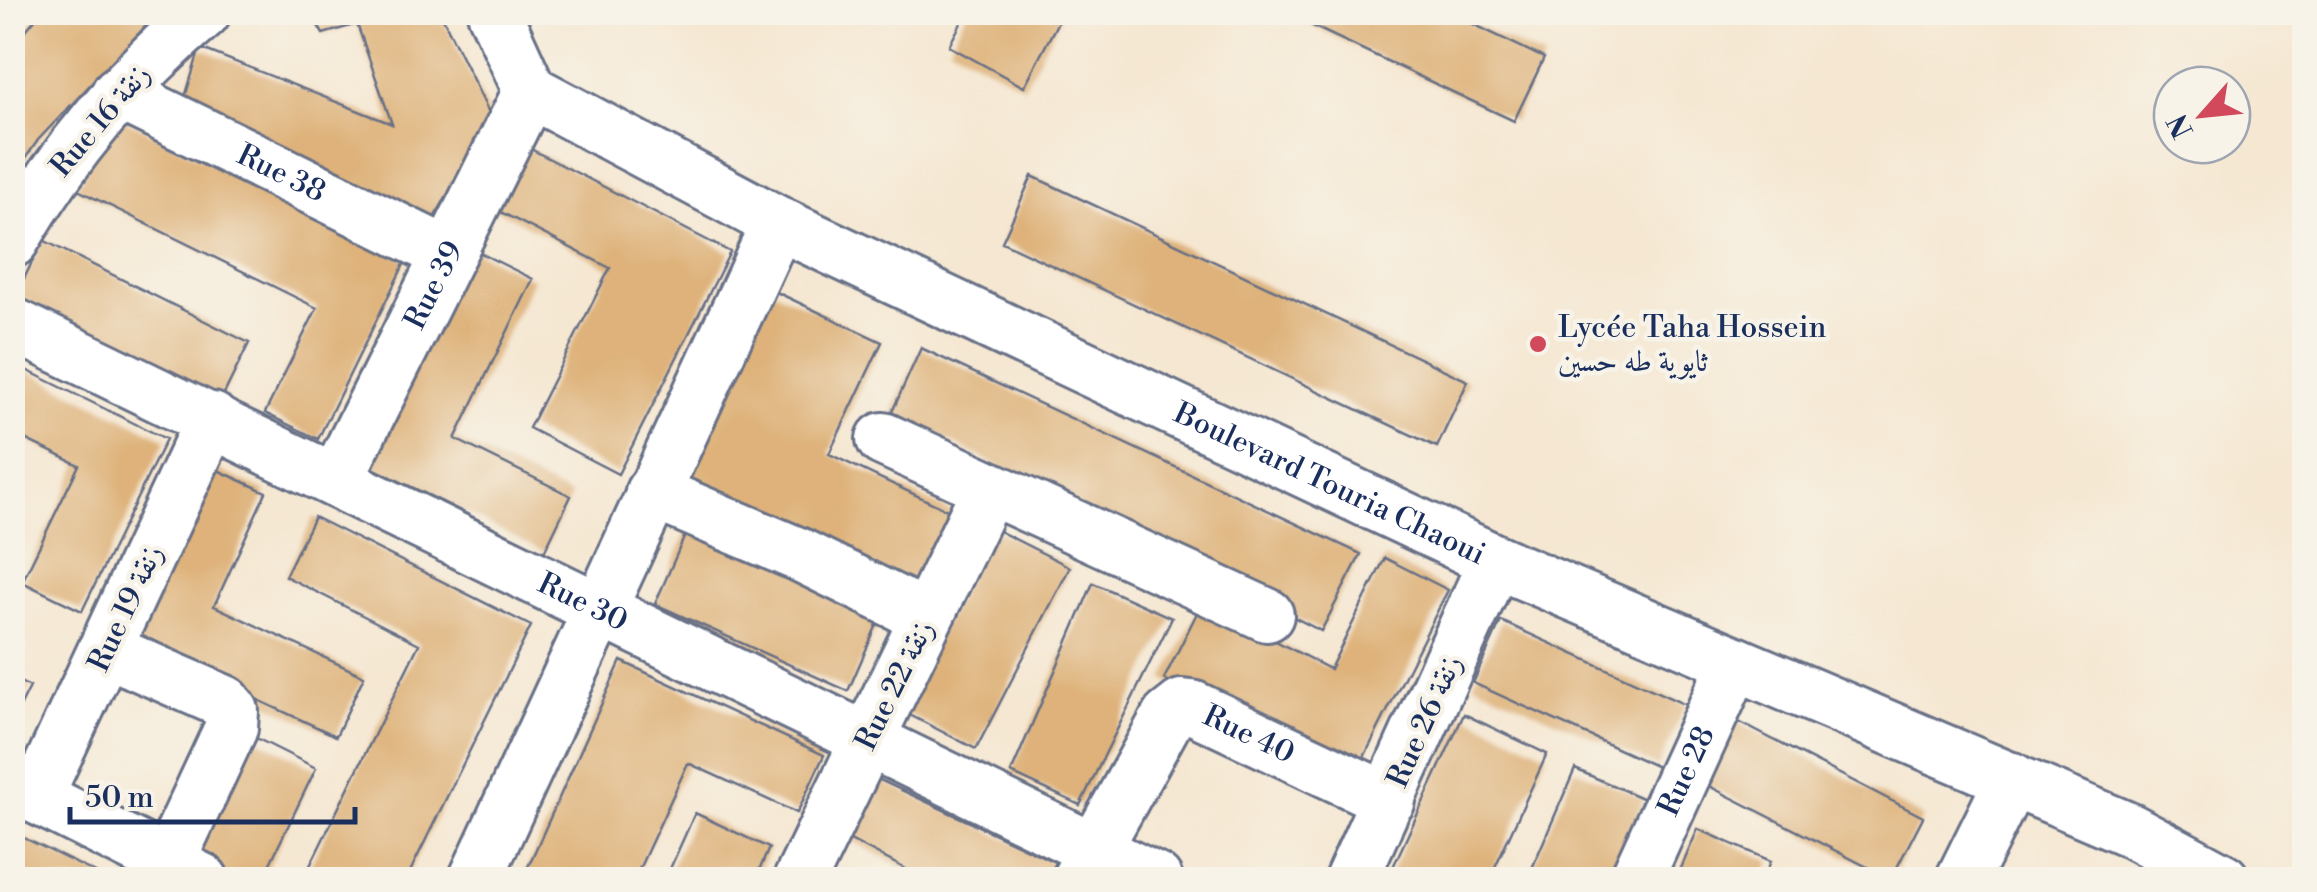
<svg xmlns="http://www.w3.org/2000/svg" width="2317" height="892" viewBox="0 0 2317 892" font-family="'Libre Bodoni',Amiri,serif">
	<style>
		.building { fill: #deb27a }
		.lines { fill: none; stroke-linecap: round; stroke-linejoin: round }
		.minor-casing { stroke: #676f86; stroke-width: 58 }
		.minor { stroke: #fff; stroke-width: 52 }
		.poi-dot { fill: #d1495b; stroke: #f7f3e8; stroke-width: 4 }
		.labels { text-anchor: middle; stroke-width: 9; stroke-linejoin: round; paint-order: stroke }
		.street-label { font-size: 30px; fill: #1b2f5e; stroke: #f7f3e8 }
		.poi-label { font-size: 30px; fill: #1b2f5e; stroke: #f7f3e8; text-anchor: start }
	</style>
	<rect width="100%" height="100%" fill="#f7f3e8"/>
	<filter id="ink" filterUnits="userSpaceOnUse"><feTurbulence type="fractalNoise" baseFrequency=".01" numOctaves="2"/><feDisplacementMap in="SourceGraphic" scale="20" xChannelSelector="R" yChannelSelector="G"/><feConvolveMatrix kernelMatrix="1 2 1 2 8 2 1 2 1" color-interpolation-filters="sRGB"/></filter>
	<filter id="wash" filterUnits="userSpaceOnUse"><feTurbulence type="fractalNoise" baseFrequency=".0048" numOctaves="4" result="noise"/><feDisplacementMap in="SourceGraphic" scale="40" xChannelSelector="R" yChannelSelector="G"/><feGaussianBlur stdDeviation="2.25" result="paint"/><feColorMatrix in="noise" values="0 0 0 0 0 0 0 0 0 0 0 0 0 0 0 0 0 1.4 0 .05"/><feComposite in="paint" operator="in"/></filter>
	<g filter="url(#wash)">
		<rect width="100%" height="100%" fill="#f5e7d1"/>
		<g id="blocks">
			<path class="building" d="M41,12H159L38,140L12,178V47Z
				M310,12H440L493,121L429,226L183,104L200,48L392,124L357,24L323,34Z
				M967,12H1063L1024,87L949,46Z
				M1283,12H1448L1544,58L1514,121Z
				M113,114L406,260L318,439L265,413L317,308L76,189Z
				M521,144L730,252L618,474L529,428L610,268L489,206Z
				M1032,176L1468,381L1437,447L1002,242Z
				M43,240L249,343L222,398L16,295Z
				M466,246L533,279L455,439L571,496L544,552L361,462Z
				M772,290L882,342L829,454L960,516L918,605L679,492Z
				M921,348L1361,554L1321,631L892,412Z
				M12,363L166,439L82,611L22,582L79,465L12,433Z
				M211,467L266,492L214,606L364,676L336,736L131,641Z
				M314,517L531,626L406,880H303L419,644L285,576Z
				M693,517L886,604L848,691L655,604Z
				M993,528L1070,567L976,749L900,710Z
				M1385,558L1448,590L1354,777L1164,679L1202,603L1330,669Z
				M1093,583L1172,618L1080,805L1011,773Z
				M1501,621L1686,705L1658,767L1473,683Z
				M621,661L824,755L797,813L688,763L634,880H522Z
				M12,678L30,687L12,723Z
				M1464,714L1547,754L1489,880H1387Z
				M1737,721L1923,817L1891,879L1705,784Z
				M246,733L316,768L262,880H237L186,855Z
				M1575,769L1644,799L1609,880H1527Z
				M865,773L1055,862L1047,880H927L833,831Z
				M695,813L769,848L755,880H665Z
				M1698,829L1771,861L1763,880H1676Z
				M12,832L110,880H12Z"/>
		</g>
	</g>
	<g filter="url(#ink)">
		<use href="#blocks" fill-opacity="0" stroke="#676f86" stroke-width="2.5"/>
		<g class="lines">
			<g class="minor-casing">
				<g id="minor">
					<path id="s1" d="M494,12L530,91L778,223L1495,561L2130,830L2223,880"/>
					<path id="s2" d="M118,93L448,254"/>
					<path d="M12,241C64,153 125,78 204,12"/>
					<path id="s3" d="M12,324L1156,880"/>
					<path d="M883,439L1267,615"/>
					<path id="s4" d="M336,480L530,91"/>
					<path d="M652,492L800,555L926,617"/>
					<path d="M106,650L225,702L232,711L231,728L168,863"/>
					<path d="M12,785L202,880"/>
					<path d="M36,797L212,419"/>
					<path id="s5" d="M1079,878L1168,717L1182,706L1192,707L1389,800"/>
					<path d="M475,880L778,223"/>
					<path d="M800,880L988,490"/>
					<path d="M1351,880L1495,561"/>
					<path id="s6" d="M1636,880L1735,663"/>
					<path d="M1962,880L2012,779"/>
				</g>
			</g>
			<use href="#minor" class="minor"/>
		</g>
	</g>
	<circle class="poi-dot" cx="1538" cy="344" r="10"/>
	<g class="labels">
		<g class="street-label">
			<text transform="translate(100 120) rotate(-50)" y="10">Rue 16 زنقة</text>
			<text dy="10" stroke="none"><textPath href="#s2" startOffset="182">Rue 38</textPath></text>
			<text dy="10" stroke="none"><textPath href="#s4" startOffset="218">Rue 39</textPath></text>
			<text dy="10" stroke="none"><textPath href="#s1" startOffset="978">Boulevard Touria Chaoui</textPath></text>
			<text dy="10" stroke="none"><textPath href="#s3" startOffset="635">Rue 30</textPath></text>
			<text transform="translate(125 608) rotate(-65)" y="10">Rue 19 زنقة</text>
			<text transform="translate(894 685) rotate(-64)" y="10">Rue 22 زنقة</text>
			<text transform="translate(1424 721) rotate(-66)" y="10">Rue 26 زنقة</text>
			<text dy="10" stroke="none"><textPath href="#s5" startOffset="275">Rue 40</textPath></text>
			<text dy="10" stroke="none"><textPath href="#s6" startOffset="120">Rue 28</textPath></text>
		</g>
		<g class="poi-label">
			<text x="1558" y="337">Lycée Taha Hossein<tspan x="1558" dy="34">ثايوية طه حسين</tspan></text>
		</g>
	</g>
	<rect width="2317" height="892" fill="none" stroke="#f7f3e8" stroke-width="50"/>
	<g transform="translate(2202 115) rotate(243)"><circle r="48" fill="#f7f3e8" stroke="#9fa5b1" stroke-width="2.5"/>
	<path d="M0-8L18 38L0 25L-18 38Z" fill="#d1495b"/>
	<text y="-15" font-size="28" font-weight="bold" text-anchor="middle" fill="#1b2f5e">N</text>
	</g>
	<path d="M70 807v15h285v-15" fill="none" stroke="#1b2f5e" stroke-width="5"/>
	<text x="85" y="807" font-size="30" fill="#1b2f5e" stroke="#f7f3e8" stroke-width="8" paint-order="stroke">50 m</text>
</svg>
